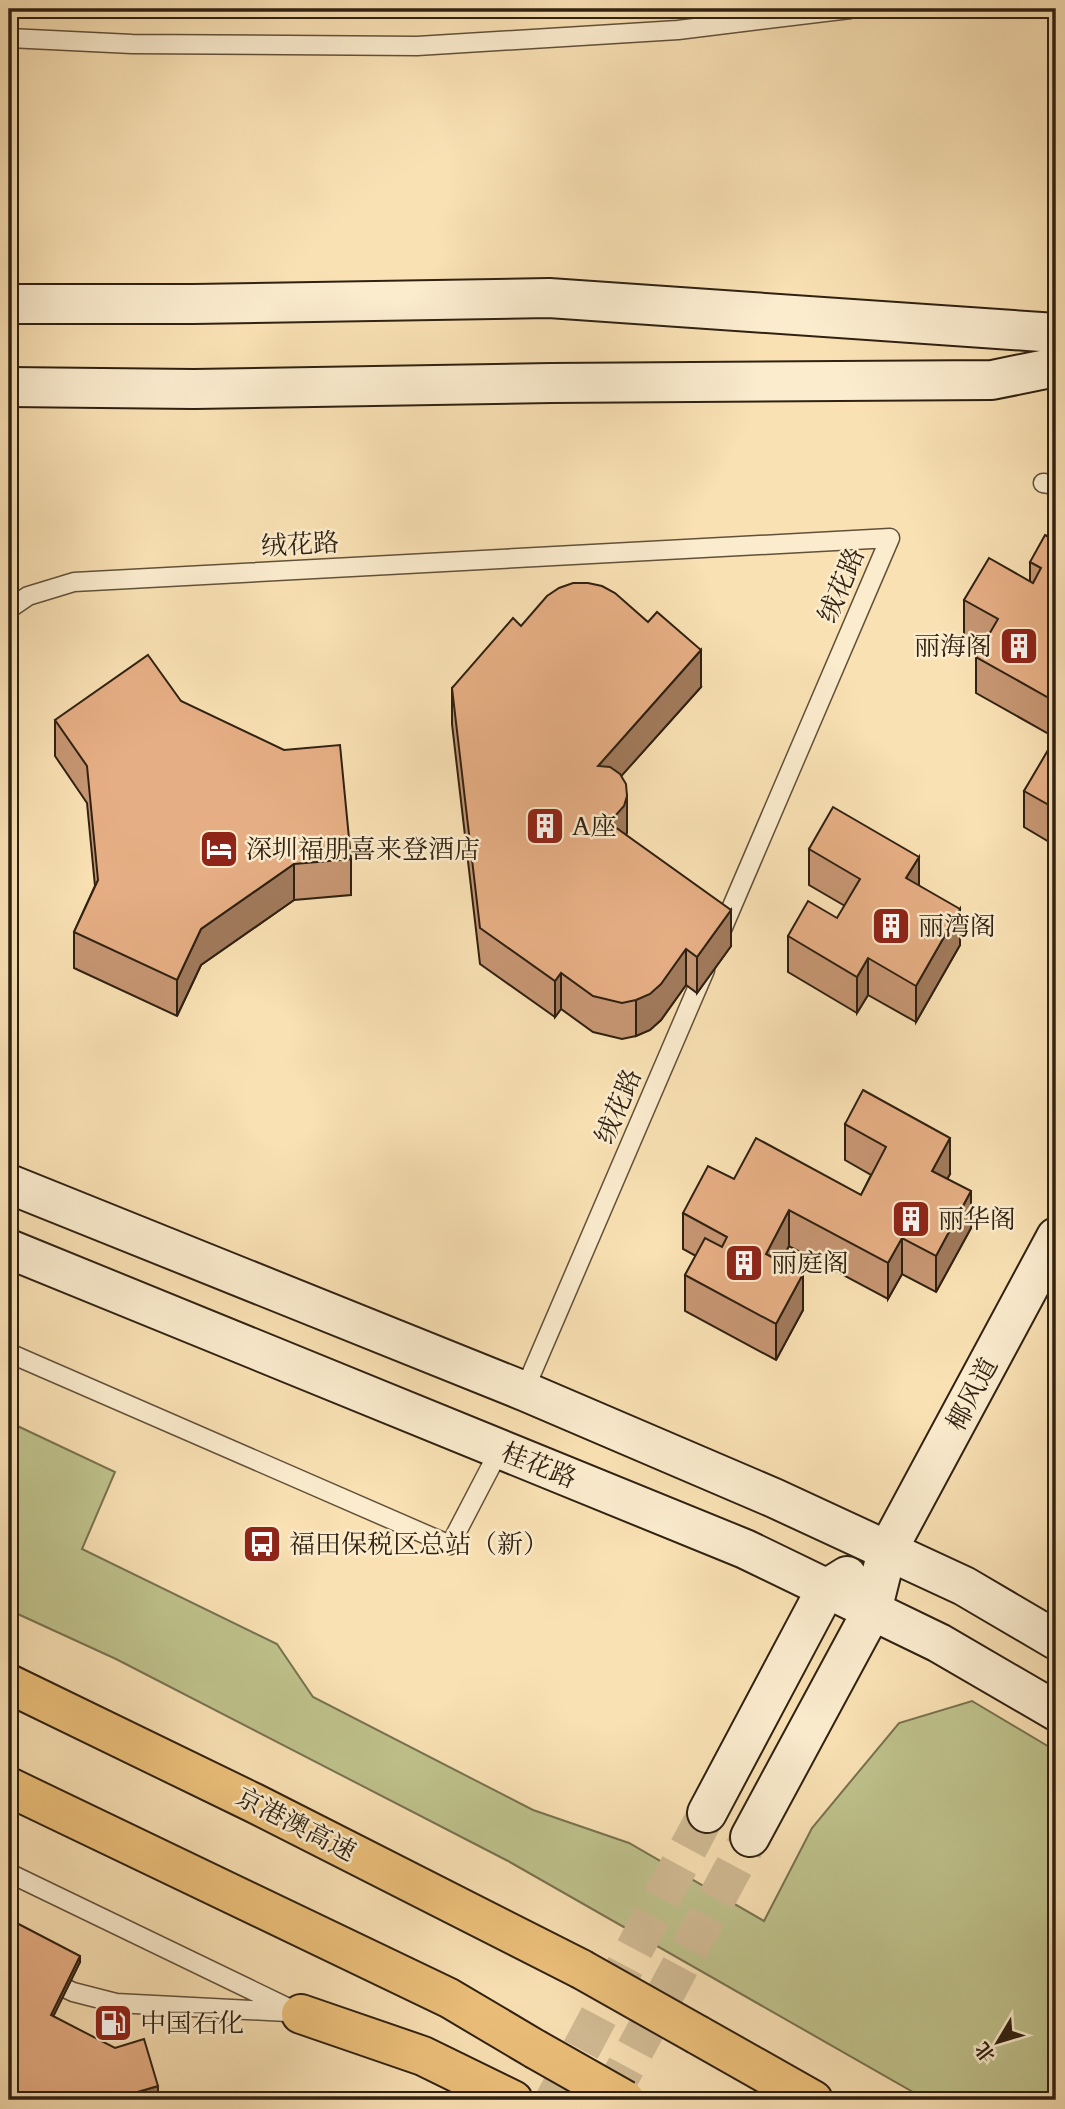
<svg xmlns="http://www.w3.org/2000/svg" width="1065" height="2109" viewBox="0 0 1065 2109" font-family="Cardo,'Noto Serif SC',serif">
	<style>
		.green { fill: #bfc28c; stroke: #78724f; stroke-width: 2 }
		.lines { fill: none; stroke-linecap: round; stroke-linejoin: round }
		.secondary-tunnel { stroke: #d1bb94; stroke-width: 38; stroke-dasharray: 38 19; stroke-linecap: butt }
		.lane-casing { stroke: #62513a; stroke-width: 21 }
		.secondary-casing { stroke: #302112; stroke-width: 42 }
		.highway-casing { stroke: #302112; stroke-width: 42 }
		.lane { stroke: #fbecce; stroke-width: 18 }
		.secondary { stroke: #fbecce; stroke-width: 38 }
		.highway { stroke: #ecc07a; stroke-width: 38 }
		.highway-bridge-casing { stroke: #302112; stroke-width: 42; stroke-linecap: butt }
		.highway-bridge { stroke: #ecc07a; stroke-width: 38 }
		.wall { fill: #c69672; stroke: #302112; stroke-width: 2 }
		.shaded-wall { fill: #a17a5c; stroke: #302112; stroke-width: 2 }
		.building { fill: #e6ae84; stroke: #302112; stroke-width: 2 }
		.labels { text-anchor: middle; stroke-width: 5; stroke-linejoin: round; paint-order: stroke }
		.street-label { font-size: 26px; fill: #302112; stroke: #fbecce }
		.poi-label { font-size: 26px; fill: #302112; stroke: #fbecce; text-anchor: start }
	</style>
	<rect width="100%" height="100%" fill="#f9e1b4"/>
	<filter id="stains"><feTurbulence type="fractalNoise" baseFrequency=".00286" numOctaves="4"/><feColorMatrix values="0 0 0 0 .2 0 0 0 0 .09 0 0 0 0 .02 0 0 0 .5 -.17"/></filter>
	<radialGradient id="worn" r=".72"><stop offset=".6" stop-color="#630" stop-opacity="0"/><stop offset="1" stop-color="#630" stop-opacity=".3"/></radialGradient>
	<path class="green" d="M9,1422L115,1472L82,1549L277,1644L313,1697L533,1810L629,1843L764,1921L812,1828L899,1723L972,1701L1056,1751V2100H927L508,1861L116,1659L9,1610Z"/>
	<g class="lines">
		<path class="secondary-tunnel" d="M554,2100L707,1813
			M608,2100L750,1837"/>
		<g class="lane-casing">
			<path id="lane" d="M9,38L132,44L417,46L678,30L850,9
				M1043,483L1056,485
				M9,609L28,596L74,582L890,538L721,932
				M9,1353L450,1545L500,1449
				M524,1391L705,970
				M9,1873L301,2014
				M9,1961L73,1992L116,2003L287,2012"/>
		</g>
		<g class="secondary-casing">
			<path id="secondary" d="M9,304H193L549,298L1056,333
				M9,387L194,389L551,383L992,380L1056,367
				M9,1184L524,1391L774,1498L964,1586L1056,1640
				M9,1249L745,1549L939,1643L1056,1711
				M707,1813L826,1589L847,1576
				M750,1837L872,1611L887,1551L1056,1237"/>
		</g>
		<g class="highway-casing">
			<path id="highway" d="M9,1684L254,1803L581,1969
				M9,1787L449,1998L535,2049
				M301,2014L423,2056L513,2100
				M698,2035L813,2100"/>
		</g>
		<use href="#lane" class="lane"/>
		<use href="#secondary" class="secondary"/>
		<use href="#highway" class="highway"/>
		<g class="highway-bridge-casing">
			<path id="highway-bridge" d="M581,1969L698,2035
				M535,2049L625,2100"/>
		</g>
		<use href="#highway-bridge" class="highway-bridge"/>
	</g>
	<path class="wall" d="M1056,541V738L976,693V657L982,646L964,636V600L1030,581V562Z
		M521,626L701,687L621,776L627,832L626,835L731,946L697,993L686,985L661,1020L650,1030L636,1036L622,1039L593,1032L561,1009L555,1017L480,964L452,724V688Z
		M181,701L351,859V895L294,900L201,965L177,1016L74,968V932L95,886L87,803L55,756V720Z
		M1056,748V846L1024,827V791Z
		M809,849L919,885L960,945L916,1022L868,995L857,1013L788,972V936L837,918L845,906L809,885Z
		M845,1124L950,1174L947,1179L971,1228L936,1292L902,1274L888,1299L789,1246L781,1262L803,1310L776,1360L685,1311V1275L696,1256L683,1249V1213L734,1179L861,1195L871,1175L845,1160Z
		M9,1919L80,1962L53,2016L158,2092L130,2100H11L9,2099Z"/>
	<path class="shaded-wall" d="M1056,631V667L1049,644Z
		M701,650V687L598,802V766Z
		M627,796V832L624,843L604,819Z
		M919,857V893L906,878Z
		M294,864V900L201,965L177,1016V980L201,929Z
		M960,909V945L916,1022V986Z
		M731,910V946L697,993V957Z
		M686,949V985L661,1020L650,1030L636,1036V1000Z
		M868,958V995L857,1013V977Z
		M561,973V1009L555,1017V981Z
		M950,1138V1174L932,1207V1171Z
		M971,1191V1228L936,1292V1256Z
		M789,1210V1246L766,1290V1254Z
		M902,1238V1274L888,1299V1263Z
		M803,1274V1310L776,1360V1324Z
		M80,1956V1962L51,2021V2015Z
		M158,2086V2092L130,2100H110Z"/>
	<path class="building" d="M1045,535L1056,541V631L1049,644L1056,648V702L976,657L998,619L964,600L989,558L1033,583L1041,568L1030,562Z
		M573,583H588L602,586L615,593L648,622L657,612L701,650L598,766L610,767L620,774L626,784L627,796L624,806L616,815L604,819L731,910L697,957L686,949L661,984L650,994L636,1000L622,1003L593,996L561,973L555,981L480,928L452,688L513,618L521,626L547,596L559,588Z
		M148,655L181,701L284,750L340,745L351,859L294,864L201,929L177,980L74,932L98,880L87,766L55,720Z
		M1051,745L1056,748V809L1024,791Z
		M833,807L919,857L906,878L960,909L916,986L868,958L857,977L788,936L808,901L837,918L860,879L809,849Z
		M863,1090L950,1138L932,1171L971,1191L936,1256L902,1238L888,1263L789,1210L766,1254L803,1274L776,1324L685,1275L705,1238L722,1247L727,1237L683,1213L708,1166L734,1179L756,1138L861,1195L886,1147L845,1124Z
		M9,1919L80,1956L51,2015L115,2048L144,2039L158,2086L110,2100H23L9,2093Z"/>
	<defs>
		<g id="building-square" transform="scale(2.0125)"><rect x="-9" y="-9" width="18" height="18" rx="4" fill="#8f2418" stroke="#fbecce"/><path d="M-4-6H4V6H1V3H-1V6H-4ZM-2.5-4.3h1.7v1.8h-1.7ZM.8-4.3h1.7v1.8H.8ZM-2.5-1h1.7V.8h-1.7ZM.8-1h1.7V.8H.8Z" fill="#fff"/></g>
		<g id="hotel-square" transform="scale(2.0125)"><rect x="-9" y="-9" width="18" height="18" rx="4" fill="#8f2418" stroke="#fbecce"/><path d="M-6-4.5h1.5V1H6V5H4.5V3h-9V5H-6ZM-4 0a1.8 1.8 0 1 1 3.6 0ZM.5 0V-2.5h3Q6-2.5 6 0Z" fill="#fff"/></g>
		<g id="bus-square" transform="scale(2.0125)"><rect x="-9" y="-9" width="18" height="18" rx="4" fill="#8f2418" stroke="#fbecce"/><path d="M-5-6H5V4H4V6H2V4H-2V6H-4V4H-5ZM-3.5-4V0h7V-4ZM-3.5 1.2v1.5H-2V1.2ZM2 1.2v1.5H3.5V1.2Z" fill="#fff"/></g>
		<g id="fuel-square" transform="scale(2.0125)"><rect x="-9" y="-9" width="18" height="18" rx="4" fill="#8f2418" stroke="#fbecce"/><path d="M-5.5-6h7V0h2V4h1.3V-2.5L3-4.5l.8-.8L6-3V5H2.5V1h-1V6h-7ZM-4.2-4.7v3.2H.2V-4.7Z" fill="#fff"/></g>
	</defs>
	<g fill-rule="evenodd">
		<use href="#building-square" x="1019" y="646"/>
		<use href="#building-square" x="545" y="826"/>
		<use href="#hotel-square" x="219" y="849"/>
		<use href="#building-square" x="891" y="926"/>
		<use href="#building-square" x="911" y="1219"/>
		<use href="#building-square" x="744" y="1263"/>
		<use href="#bus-square" x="262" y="1544"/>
		<use href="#fuel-square" x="113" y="2023"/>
	</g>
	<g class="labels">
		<g class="street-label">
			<text transform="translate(300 544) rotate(-3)" y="9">绒花路</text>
			<text transform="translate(841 585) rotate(-67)" y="9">绒花路</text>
			<text transform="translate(618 1106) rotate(-67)" y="9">绒花路</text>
			<text transform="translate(972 1394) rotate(-62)" y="9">椰风道</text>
			<text transform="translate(539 1465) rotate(22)" y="9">桂花路</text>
			<text transform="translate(296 1824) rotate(27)" y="9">京港澳高速</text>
		</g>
		<g class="poi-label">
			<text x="992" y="655" text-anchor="end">丽海阁</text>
			<text x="572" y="835">A座</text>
			<text x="246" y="858">深圳福朋喜来登酒店</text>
			<text x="918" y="935">丽湾阁</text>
			<text x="938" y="1228">丽华阁</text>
			<text x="771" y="1272">丽庭阁</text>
			<text x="289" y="1553">福田保税区总站（新）</text>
			<text x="140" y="2032">中国石化</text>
		</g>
	</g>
	<rect width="1065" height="2109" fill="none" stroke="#f9e1b4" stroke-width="35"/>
	<rect x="10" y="10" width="1044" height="2088" fill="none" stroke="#302112" stroke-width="3.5"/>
	<rect x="18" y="18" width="1030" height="2074" fill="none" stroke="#302112" stroke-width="2"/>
	<g transform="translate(998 2042) rotate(232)" stroke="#fbecce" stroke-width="5" paint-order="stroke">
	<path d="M0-5L12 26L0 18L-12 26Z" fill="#302112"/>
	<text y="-10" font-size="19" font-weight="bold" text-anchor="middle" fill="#302112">北</text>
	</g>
	<rect width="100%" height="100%" filter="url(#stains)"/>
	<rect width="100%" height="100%" fill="url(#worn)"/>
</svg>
